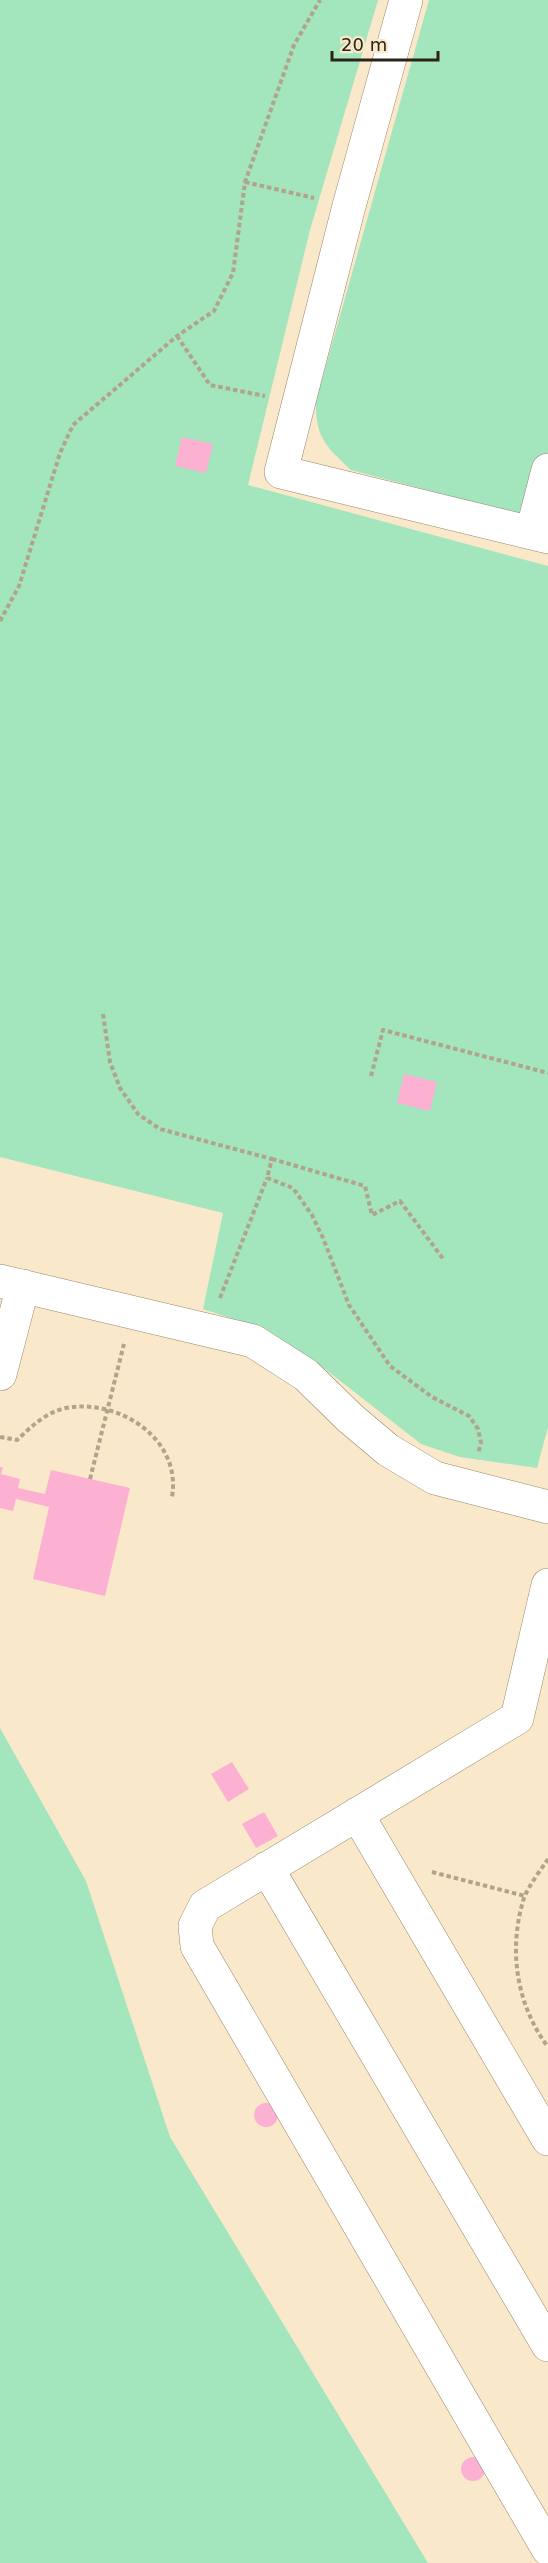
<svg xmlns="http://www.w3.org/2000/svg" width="548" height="2563" viewBox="0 0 548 2563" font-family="'DejaVu Sans',sans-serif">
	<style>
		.green { fill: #a3e5bd }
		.building { fill: #fcb1d3 }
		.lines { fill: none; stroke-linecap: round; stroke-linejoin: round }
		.minor-casing { stroke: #96866a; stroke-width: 34 }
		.path { stroke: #b2a38c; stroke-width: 4; stroke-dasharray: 4.5 3; stroke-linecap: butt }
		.minor { stroke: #fff; stroke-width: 33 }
	</style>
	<rect width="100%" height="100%" fill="#fae8ca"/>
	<path class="green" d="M0,0H378L310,230L248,485L548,566V1427L537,1468L460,1457L421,1444L325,1369L267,1330L203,1309L223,1213L0,1157Z
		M429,0H548V522L351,470C326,447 315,437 316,401Z
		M0,1728L86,1881L170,2137L428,2563H0Z"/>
	<path class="building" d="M182,437L213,444L206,473L175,466Z
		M404,1074L437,1082L430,1111L397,1103Z
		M0,1467H3L1,1474L20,1479L18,1488L45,1494L51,1470L130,1488L105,1596L33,1579L49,1507L16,1499L13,1511L0,1508Z
		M232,1762L249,1789L228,1802L211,1774Z
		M264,1812L278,1836L256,1848L242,1824Z
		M254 2115a12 12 0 1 1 24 0a12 12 0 1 1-24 0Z
		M461 2469a12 12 0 1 1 24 0a12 12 0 1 1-24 0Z"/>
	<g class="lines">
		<g class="minor-casing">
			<path id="minor" d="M406,0L349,206L281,472L548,537
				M532,532L548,470
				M0,1281L253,1341L306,1375L350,1418L388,1450L435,1478L548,1507
				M0,1374L23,1286
				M548,1585L517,1718L205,1906L195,1926L197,1946L548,2549
				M357,1814L548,2139
				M267,1868L548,2345"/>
		</g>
		<path class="path" d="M245,182L314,198
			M177,336L210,385L265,396
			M0,621L19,586L60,453L73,425L177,336L214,311L233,273L245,182L294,45L320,0
			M103,1014L110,1062L120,1088L138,1114L160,1129L272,1159L267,1178L293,1188L312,1215L323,1238L349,1305L390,1366L432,1397L469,1416L478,1429L481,1443L478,1454
			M371,1076L383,1030L548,1073
			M272,1159L365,1186L372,1215L400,1201L444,1260
			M220,1298L267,1178
			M0,1437L17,1440C31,1427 46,1412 66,1408C119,1398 182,1439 172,1497
			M90,1479L124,1344
			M548,1859C540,1871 529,1885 524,1898C508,1949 516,2004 548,2047
			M432,1872L525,1896"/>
		<use href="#minor" class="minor"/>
	</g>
	<path d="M332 51v9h106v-9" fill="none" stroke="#2a2318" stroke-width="3"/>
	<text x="341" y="51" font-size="18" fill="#2a2318" stroke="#fae8ca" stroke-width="4.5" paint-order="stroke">20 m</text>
</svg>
